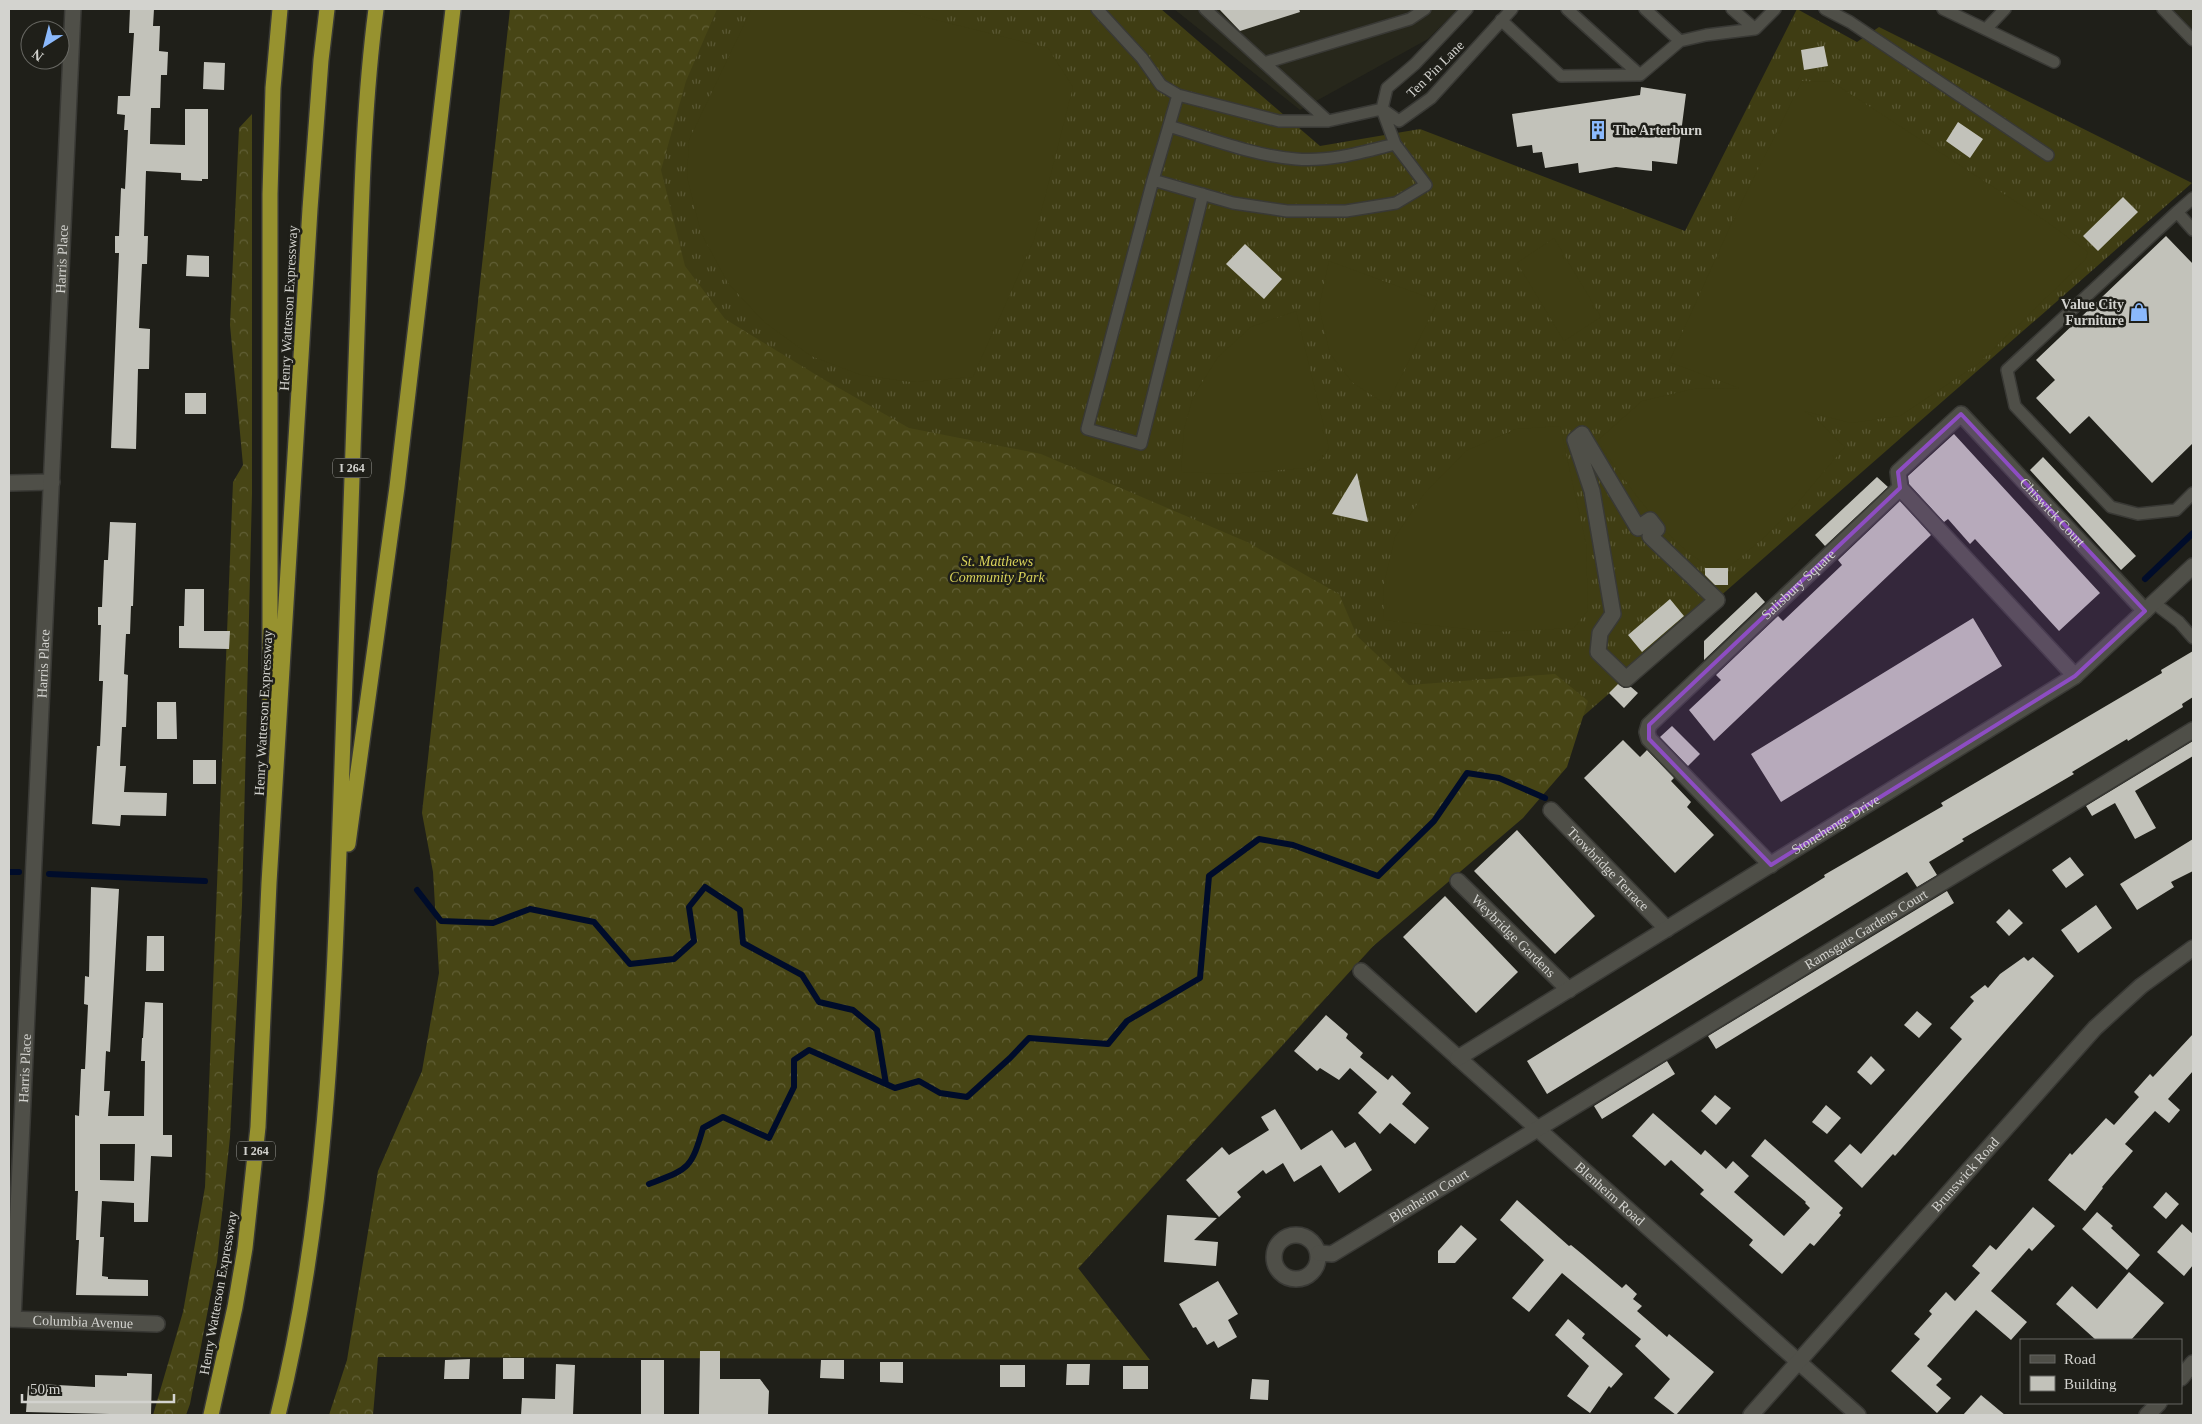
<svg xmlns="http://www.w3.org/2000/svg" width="2202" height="1424" viewBox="0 0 2202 1424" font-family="'Times New Roman',serif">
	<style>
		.built { fill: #27271b }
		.grass { fill: url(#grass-tufts) }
		.forest { fill: url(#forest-crowns) }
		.garden { fill: #3f3d13 }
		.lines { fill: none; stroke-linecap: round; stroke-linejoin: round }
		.stream { stroke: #000c2a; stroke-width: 6 }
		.building { fill: #c2c2ba; fill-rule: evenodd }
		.service-casing { stroke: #393935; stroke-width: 14 }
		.pedestrian-casing { stroke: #393935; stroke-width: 18 }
		.minor-casing { stroke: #393935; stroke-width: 18 }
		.motorway-casing { stroke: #393935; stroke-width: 18 }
		.service { stroke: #4f4f48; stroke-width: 11 }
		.pedestrian { stroke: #4f4f48; stroke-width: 15 }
		.minor { stroke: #4f4f48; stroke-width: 15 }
		.motorway { stroke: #97922f; stroke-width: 15 }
		.marked { fill: #8d4dc2; fill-opacity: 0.2; stroke: #8d4dc2; stroke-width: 4; stroke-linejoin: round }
		.labels { text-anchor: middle; stroke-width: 5; stroke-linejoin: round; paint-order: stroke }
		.shield { fill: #1f1f19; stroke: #9d9d98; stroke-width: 1 }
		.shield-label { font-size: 12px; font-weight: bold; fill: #d3d3cf }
		.street-label { font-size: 14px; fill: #d3d3cf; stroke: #1f1f19 }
		.poi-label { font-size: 14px; font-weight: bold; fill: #d3d3cf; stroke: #1f1f19; text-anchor: start }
		.park-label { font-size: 14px; font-style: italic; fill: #d9d35a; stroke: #1f1f19 }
	</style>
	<defs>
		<pattern id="grass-tufts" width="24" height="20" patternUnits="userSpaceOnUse" patternTransform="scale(1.25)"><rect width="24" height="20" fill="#3f3d13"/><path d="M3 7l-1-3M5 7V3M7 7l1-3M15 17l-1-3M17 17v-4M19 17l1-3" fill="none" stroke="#5a5834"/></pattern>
		<pattern id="forest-crowns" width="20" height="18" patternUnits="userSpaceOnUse" patternTransform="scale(1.25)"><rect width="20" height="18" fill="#474515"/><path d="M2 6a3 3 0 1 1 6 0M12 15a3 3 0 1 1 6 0" fill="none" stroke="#615f36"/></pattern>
	</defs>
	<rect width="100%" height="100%" fill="#1f1f19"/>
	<path class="built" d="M1174,9H1458L1428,39L1300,110Z
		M2160,9H2193V39Z"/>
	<path class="grass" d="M516,9H1161L1320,146L1420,129L1685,231L1797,9L1857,42L1879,27L2192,183L1556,740L1486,823L1041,1309L453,1015Z"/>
	<path class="forest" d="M510,9H717L686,81L661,170L685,266L725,319L823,379L909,428L1041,454L1247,542L1339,594L1357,636L1409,685L1555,674L1588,701L1567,767L1523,818L1371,948L1078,1268L1150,1360L378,1357L373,1415H329L347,1360L378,1171L422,1071L439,973L433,872L422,813Z
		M252,114V493L242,905L230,1137L217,1262L190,1404L186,1415H153L183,1312L205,1187L233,482L243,465L230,325L239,128Z"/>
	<path class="garden" d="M751,10H897L1048,48L1073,87L1034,240L973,377L911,382L861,375L811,356L764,322L728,283L701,233L687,177L689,140Z
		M1802,81L1832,82L2047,222L2088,252L2085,260L1978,364L1900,416L1851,423L1804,411L1815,418L1845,447C1813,483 1783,525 1744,554C1740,558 1734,563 1729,566C1690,582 1617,468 1597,441L1642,401L1693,389L1739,388L1669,362L1734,218Z
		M1554,238L1601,317L1564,341L1517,263Z
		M1329,261L1438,301L1387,405L1353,383L1330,354L1319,307Z
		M1296,311L1329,448L1324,457L1307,468L1227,474L1181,472L1184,429L1193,397L1218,357L1251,327Z
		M1560,426L1586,544L1588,610L1574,628L1495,632L1384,620L1383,588L1395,537L1424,494L1466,451L1516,429Z"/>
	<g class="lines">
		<path class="stream" d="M2145,579L2193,533
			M9,872H19
			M49,874L205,881
			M417,890L441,921L493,923L530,909L594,922L630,964L674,959L694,941L689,907L705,887L740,910L743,943L802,975L819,1002L853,1010L877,1030L886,1084
			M649,1184C688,1169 691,1170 703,1128L723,1117L769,1138L794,1087V1060L809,1050L895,1088L919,1081L940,1093L967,1097L1010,1058L1029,1038L1108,1044L1127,1021L1200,978L1209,876L1259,839L1293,845L1378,876L1434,821L1467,773L1499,778L1545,798"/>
	</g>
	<path class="building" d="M130,9H154L153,26H160L159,51L168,52L167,75H161L160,108H151L150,144L185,145V109H208V179H202V181L181,180V173L146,171L144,236H148L147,264H142L139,328L150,329L149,369H138L136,449L111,448L119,253H115V236H119L121,188L125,189L128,130H124L125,115L117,114L118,96H130L134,33H129Z
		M1219,9H1299L1300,12L1240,31Z
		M1824,46L1828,66L1804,70L1801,50Z
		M204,62L225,63L224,90L203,89Z
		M1641,87L1686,94L1677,164L1652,161V171L1616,167L1579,173L1578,163L1545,168L1542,152L1533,153L1532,145L1517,147L1512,114L1640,95Z
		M1958,122L1983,139L1970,158L1946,141Z
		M2123,197L2138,212L2098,251L2083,236Z
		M2166,236L2193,264V443L2152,483L2089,416L2070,434L2036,398L2055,380L2036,360Z
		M1245,244L1282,279L1264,299L1226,264Z
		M187,255L209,256V277L186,276Z
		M185,393H206V414H185Z
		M1954,434L2100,593L2059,631L1975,539L1970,544L1948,519L1944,522L1909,484L1908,476Z
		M2043,457L2136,556L2121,570L2030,470Z
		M1357,473L1368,522L1332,514Z
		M1877,477L1888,487L1825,546L1815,535Z
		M1900,501L1931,535L1714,741L1689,710L1721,680L1716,675L1778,616L1783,621L1842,565L1838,560Z
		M110,522L136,523L133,606H131L130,634H126L124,674L128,675L126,727H122L120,766H126L124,792L167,793L166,816L121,815L120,826L92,824L97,746H100L103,681H99L101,625H98V607H102L104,560H108Z
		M1705,568H1728V585H1715L1705,575Z
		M185,589H204V631H230L229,649L179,648V626H184Z
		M1756,592L1765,602L1704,660V641Z
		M1670,599L1684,616L1642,652L1628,635Z
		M1973,618L2002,666L1781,802L1751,754Z
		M2193,651V697L2182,704L2183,707L2128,741L2127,739L2072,772L2074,774L1962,839L1964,841L1929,862L1937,875L1917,887L1907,872L1547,1094L1527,1061L1825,877L1824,875L1943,806L1941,803L2162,673L2161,670Z
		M1618,684L1624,688L1631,687L1638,693L1624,708L1609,693Z
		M157,702H176L177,739H157Z
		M1672,726L1700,754L1688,766L1660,737Z
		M1623,740L1640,757L1647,750L1674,778L1671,781L1691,802L1687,807L1714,835L1675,873L1584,778Z
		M2193,741V756L2135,791L2156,828L2135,839L2115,803L2092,816L2086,806Z
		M193,760H216V784H193Z
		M1517,830L1595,916L1555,954L1474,871Z
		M2193,839V871L2171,882L2174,887L2137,910L2120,884Z
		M2070,857L2084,875L2066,888L2052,870Z
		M91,887L119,889L110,1052L106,1051L104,1091H110L108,1116H144L145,1061H141L142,1038H143L145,1002L163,1003V1135H172V1157L151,1156L148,1222H134V1203L102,1201L100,1237H104L102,1276L108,1277V1279L148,1280V1296L76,1295L79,1240H76L78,1191H75V1115L79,1116L81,1069H85L88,1005L84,1004L85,976L89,977ZM100,1144H135L134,1181L100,1180Z
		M1947,891L1954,903L1716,1049L1708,1036Z
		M1445,896L1518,972L1476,1013L1403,937Z
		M2096,905L2112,928L2078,953L2061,930Z
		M2009,909L2023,923L2009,936L1996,922Z
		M147,936H164V971H146Z
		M2024,957L2028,961L2033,957L2054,976L1895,1156L1893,1154L1862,1188L1834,1161L1850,1144L1861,1154L1962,1039L1950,1028L1974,1001L1970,997L1985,985L1988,988L2000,974Z
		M1917,1011L1932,1024L1919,1038L1904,1025Z
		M1326,1015L1348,1034L1346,1038L1363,1053L1360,1057L1388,1080L1392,1075L1411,1093L1402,1104L1429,1128L1415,1144L1390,1123L1380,1134L1358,1113L1377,1092L1350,1068L1339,1080L1320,1068L1317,1071L1294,1051Z
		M2193,1034V1071L2168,1099L2180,1110L2169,1123L2155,1111L2125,1144L2133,1151L2102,1187L2103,1188L2085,1211L2048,1180L2070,1153L2072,1155L2106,1118L2114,1125L2139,1097L2134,1092L2150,1074L2153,1077Z
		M1871,1056L1885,1070L1871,1085L1857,1072Z
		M1667,1061L1675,1074L1602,1119L1594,1106Z
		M1715,1095L1731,1108L1716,1125L1701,1111Z
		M1826,1105L1841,1118L1827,1134L1812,1122Z
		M1275,1109L1301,1150L1332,1130L1345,1148L1355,1142L1372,1170L1339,1193L1321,1165L1294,1182L1283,1163L1266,1174L1263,1170L1237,1192L1241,1197L1219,1217L1186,1180L1222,1147L1229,1155L1269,1130L1261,1117Z
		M1653,1113L1701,1155L1705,1150L1726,1169L1733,1161L1749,1176L1734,1192L1784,1236L1810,1208L1805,1203L1806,1202L1751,1156L1765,1139L1843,1208L1839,1213L1841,1215L1814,1246L1810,1243L1782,1274L1749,1245L1753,1240L1700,1194L1704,1190L1671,1160L1665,1166L1632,1136Z
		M2166,1192L2179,1204L2166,1219L2153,1207Z
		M1517,1200L1569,1246L1571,1245L1582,1254L1622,1288L1626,1284L1637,1294L1633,1299L1642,1306L1637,1311L1667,1337L1669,1334L1714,1372L1676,1415L1654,1398L1670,1379L1635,1346L1641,1339L1562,1273L1529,1312L1512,1298L1544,1260L1500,1220Z
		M2033,1207L2055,1226L2032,1251L2029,1248L1991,1291L2027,1322L2011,1340L1976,1310L1927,1366L1942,1379L1936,1385L1951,1398L1937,1413L1891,1371L1920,1339L1914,1334L1932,1314L1929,1311L1946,1292L1955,1301L1980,1273L1972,1266L1990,1245L1996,1250Z
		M2097,1212L2113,1226L2111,1228L2140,1255L2127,1270L2082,1229Z
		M1167,1215L1217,1218L1194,1240L1218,1242L1216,1266L1164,1262Z
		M2182,1224L2193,1234V1265L2184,1276L2157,1252Z
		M1461,1225L1477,1239L1455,1263H1438V1251Z
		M2129,1272L2164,1303L2131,1340H2096L2056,1304L2072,1286L2097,1309Z
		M1218,1281L1238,1314L1228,1320L1237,1337L1218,1348L1214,1341L1207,1345L1196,1327L1193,1328L1179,1304Z
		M1568,1319L1585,1334L1582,1338L1623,1374L1611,1388L1609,1386L1590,1413L1567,1396L1589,1366L1555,1335Z
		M700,1351H720V1379H760L769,1391L768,1415H699Z
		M503,1358H524V1379H503Z
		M470,1359L469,1379H444L445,1360Z
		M641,1360H664V1415H641Z
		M821,1360H844V1379L820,1378Z
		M880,1362H903V1383L880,1382Z
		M556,1364L575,1365L573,1415H521L522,1398L555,1399Z
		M1067,1364H1090L1089,1385H1066Z
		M1000,1365H1025V1387H1000Z
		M1123,1366H1148V1389H1123Z
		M127,1373L152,1374L151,1415L26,1412L28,1386L38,1387V1384L95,1387V1375L127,1376Z
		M1252,1379L1269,1380L1268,1400L1250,1399Z
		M1981,1395L2005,1415H1963Z"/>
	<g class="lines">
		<g class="service-casing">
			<path id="service" d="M1097,9L1142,58L1161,85L1178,95
				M1205,9L1328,121L1382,109
				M1567,9L1640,75
				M1645,9L1680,41
				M1732,9L1755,29
				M1825,9L1850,22L2048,155
				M1943,9L2054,62
				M2163,9L2193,40
				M1501,20L1561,76L1640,75L1680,41L1706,35L1755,29L1775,9
				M1986,29L2005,9
				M1264,63L1410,19L1425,9
				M1382,109L1399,121L1431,98L1512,9
				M1382,109L1387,88L1415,64L1467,9
				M1328,121H1279L1178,95L1153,180L1233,203L1287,211H1346L1396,203L1426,185L1395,144L1382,109
				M1169,126C1208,138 1255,156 1296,159C1330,162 1363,152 1395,144
				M1153,180L1087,429L1141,444L1203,194
				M2193,198L2177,212L2193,230
				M2177,212L2007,370L2015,406L2111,507L2138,514L2176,510L2193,493
				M2154,603L2179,622L2193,638"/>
		</g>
		<g class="pedestrian-casing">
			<path id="pedestrian" d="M1582,434L1638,528L1650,520L1657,529L1650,536L1717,600L1626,679L1598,652L1600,633L1613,614L1592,491L1575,440Z"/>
		</g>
		<g class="minor-casing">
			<g id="minor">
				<path d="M9,483L52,482"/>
				<path id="s1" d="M1900,488L1898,472L1961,414L2145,611"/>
				<path id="s2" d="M1551,810L1667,929"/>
				<path id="s3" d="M1771,865L1649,739L1647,732L1649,725L1900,488L2075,676"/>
				<path id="s4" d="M1458,881L1569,990"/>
				<path id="s5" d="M1361,971L1858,1415"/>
				<path id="s6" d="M1458,1058L2075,676L2193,566"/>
				<circle cx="1296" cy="1257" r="22"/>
				<path id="s7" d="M1319,1253L1332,1254L2193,730"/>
				<path id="s8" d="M9,1319L157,1324"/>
				<path id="s9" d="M13,1319L73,9"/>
				<path d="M2181,1378L2193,1363"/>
				<path id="s10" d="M1751,1415L2095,1028L2141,986L2193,948"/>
				<path d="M2147,1415L2159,1403"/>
			</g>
		</g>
		<g class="motorway-casing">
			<path id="motorway" d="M270,722V194L273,88L280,9
				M348,844L397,487L453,9
				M211,1415L235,1307L245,1248L258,1127L269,883L310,209L321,60L327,9
				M278,1415C326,1222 333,1022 340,824C346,661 351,497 357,334C361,226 362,116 376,9"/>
		</g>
		<use href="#service" class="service"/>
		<use href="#pedestrian" class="pedestrian"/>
		<use href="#minor" class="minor"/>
		<use href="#motorway" class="motorway"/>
	</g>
	<path class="marked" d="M1961,414L2145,611L2075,676L1771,865L1649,739V725L1900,488L1898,472Z"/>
	<defs>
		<g id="building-bare" transform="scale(1.5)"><path d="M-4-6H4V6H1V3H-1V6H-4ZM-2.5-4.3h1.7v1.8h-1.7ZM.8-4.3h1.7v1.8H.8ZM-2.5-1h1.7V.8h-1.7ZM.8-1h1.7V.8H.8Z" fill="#8bb9fc" stroke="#1f1f19" stroke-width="2.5" paint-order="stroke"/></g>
		<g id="shop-bare" transform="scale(1.5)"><path d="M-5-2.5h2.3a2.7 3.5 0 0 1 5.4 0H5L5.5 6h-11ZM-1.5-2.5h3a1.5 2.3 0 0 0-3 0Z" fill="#8bb9fc" stroke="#1f1f19" stroke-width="2.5" paint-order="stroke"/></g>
	</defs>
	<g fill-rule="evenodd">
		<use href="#building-bare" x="1598" y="130"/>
		<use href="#shop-bare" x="2139" y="312"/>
	</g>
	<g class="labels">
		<g class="shield">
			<rect x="333" y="458.5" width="38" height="19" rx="4"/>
			<rect x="237" y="1141.5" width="38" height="19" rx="4"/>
		</g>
		<g class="shield-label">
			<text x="352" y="472">I 264</text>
			<text x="256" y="1155">I 264</text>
		</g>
		<g class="street-label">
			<text transform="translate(1435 69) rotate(-45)" y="5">Ten Pin Lane</text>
			<text dy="5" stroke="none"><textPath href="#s9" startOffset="1061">Harris Place</textPath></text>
			<text transform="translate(288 308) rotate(-87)" y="5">Henry Watterson Expressway</text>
			<text dy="5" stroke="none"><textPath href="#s1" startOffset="236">Chiswick Court</textPath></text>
			<text dy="5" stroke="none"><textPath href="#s3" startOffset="395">Salisbury Square</textPath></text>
			<text dy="5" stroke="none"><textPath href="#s9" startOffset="656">Harris Place</textPath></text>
			<text transform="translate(263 713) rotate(-87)" y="5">Henry Watterson Expressway</text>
			<text dy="5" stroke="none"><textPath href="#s6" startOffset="444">Stonehenge Drive</textPath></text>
			<text dy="5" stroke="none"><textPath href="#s2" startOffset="82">Trowbridge Terrace</textPath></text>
			<text dy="5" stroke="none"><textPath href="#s7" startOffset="638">Ramsgate Gardens Court</textPath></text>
			<text dy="5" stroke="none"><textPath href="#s4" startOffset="78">Weybridge Gardens</textPath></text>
			<text dy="5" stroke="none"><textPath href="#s9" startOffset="251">Harris Place</textPath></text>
			<text dy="5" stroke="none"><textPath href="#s10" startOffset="322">Brunswick Road</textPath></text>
			<text dy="5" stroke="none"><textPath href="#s5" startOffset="334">Blenheim Road</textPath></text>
			<text dy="5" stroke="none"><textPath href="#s7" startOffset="126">Blenheim Court</textPath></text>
			<text transform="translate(218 1293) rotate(-80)" y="5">Henry Watterson Expressway</text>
			<text dy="5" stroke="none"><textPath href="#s8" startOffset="74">Columbia Avenue</textPath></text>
		</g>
		<g class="poi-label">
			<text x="1613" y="135">The Arterburn</text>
			<text x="2124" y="309" text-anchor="end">Value City<tspan x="2124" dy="16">Furniture</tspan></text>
		</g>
		<g class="park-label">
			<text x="997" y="566">St. Matthews<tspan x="997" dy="16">Community Park</tspan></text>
		</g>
	</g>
	<rect width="2202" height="1424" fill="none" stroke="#d3d3cf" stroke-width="20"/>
	<rect x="2020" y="1339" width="162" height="65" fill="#1f1f19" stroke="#676762"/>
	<rect x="2030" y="1355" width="25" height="8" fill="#4f4f48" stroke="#676762"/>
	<text x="2064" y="1364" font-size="15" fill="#d3d3cf">Road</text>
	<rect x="2030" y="1376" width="25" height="15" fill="#c2c2ba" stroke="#676762"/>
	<text x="2064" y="1389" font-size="15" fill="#d3d3cf">Building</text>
	<g transform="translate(45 45) rotate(216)"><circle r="24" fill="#1f1f19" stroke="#676762"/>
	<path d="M0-4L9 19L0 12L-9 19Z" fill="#8bb9fc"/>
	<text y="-8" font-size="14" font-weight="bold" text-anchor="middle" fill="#d3d3cf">N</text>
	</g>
	<path d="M22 1394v8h152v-8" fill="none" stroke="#d3d3cf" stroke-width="2.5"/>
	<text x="30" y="1394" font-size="15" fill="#d3d3cf" stroke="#1f1f19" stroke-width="4" paint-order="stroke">50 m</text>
</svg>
